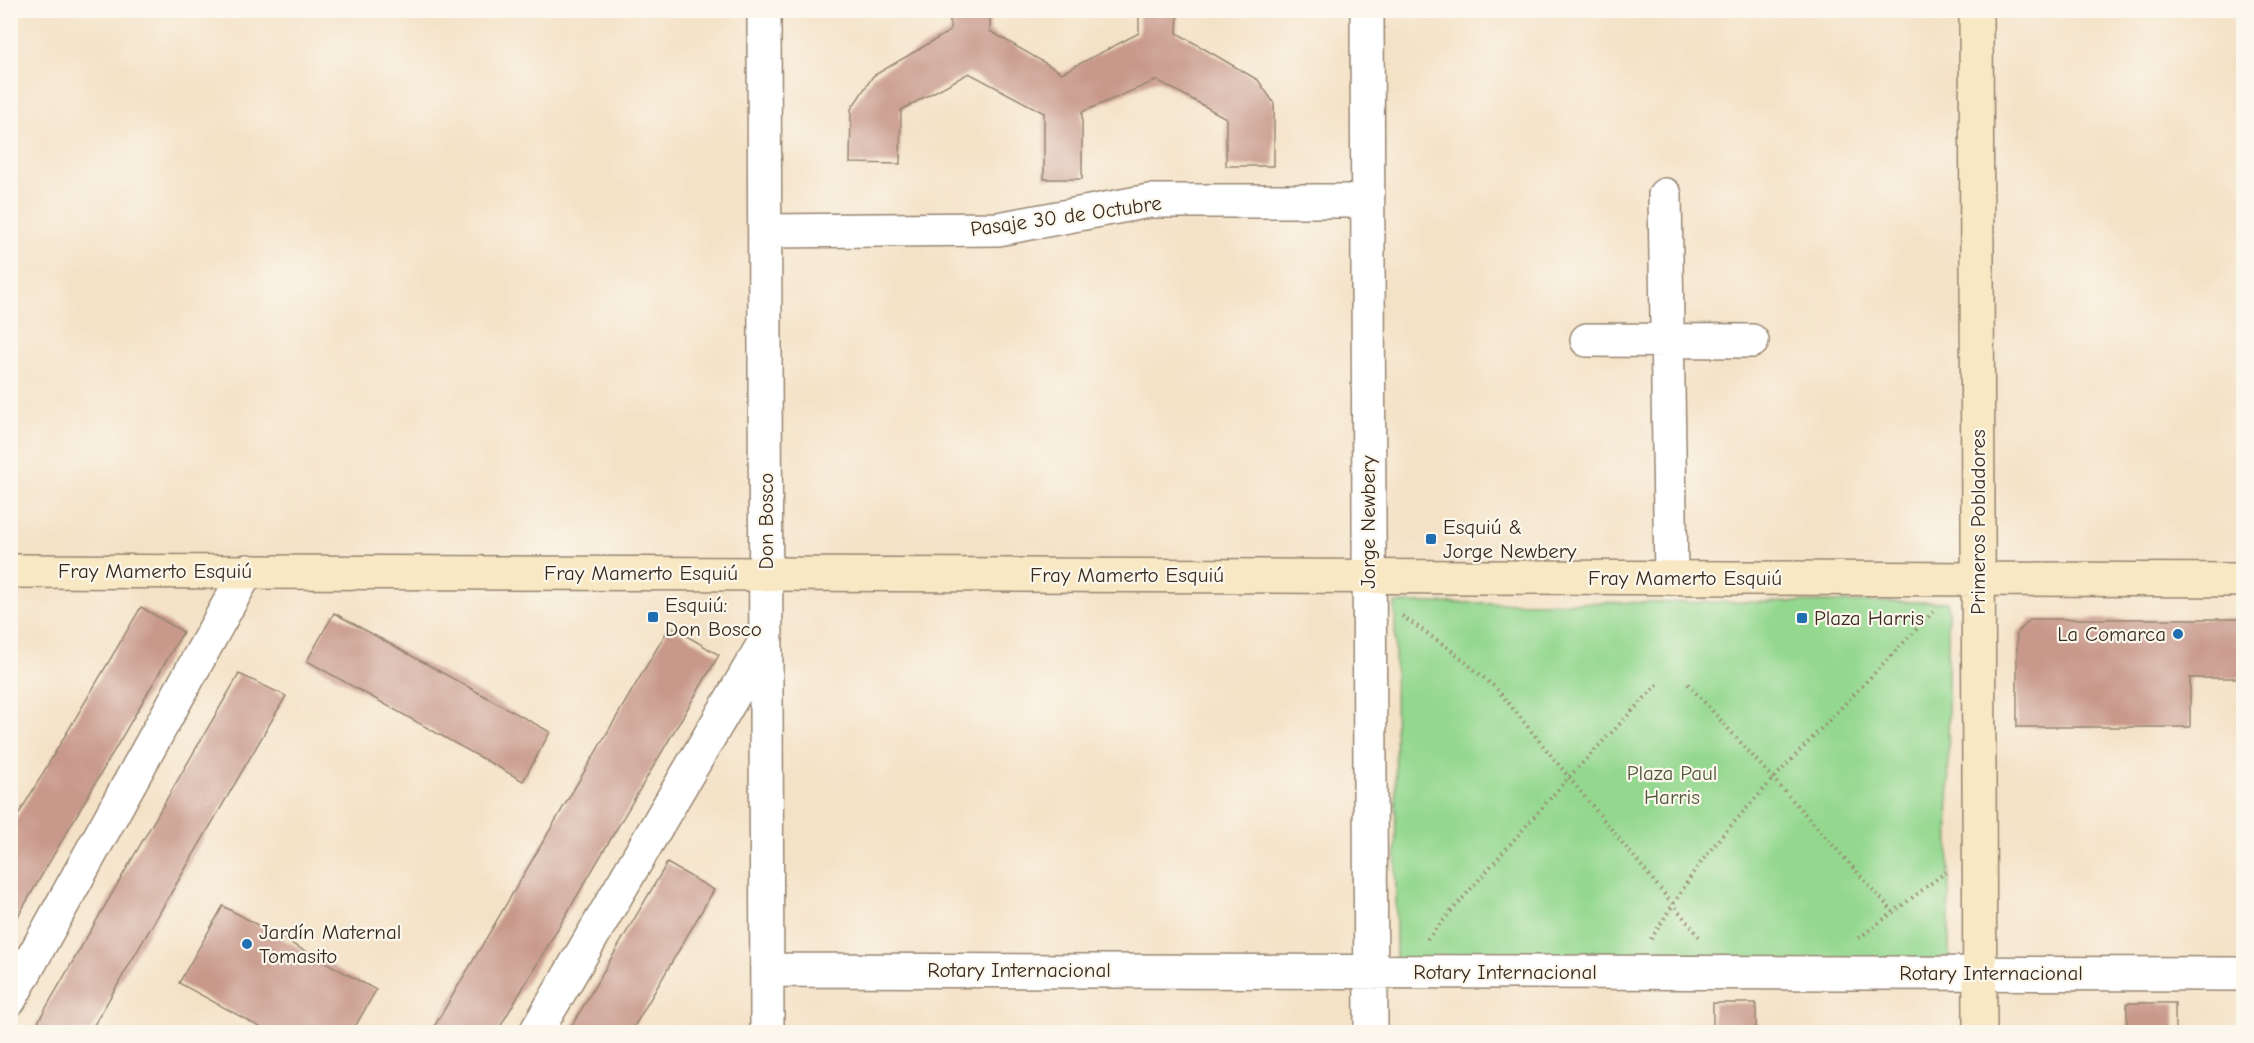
<svg xmlns="http://www.w3.org/2000/svg" width="2254" height="1043" viewBox="0 0 2254 1043" font-family="'Comic Neue',sans-serif">
	<style>
		.green { fill: #94d890; stroke: #688157; stroke-width: 1.5 }
		.building { fill: #c8998b }
		.lines { fill: none; stroke-linecap: round; stroke-linejoin: round }
		.street-casing { stroke: #988672; stroke-width: 36 }
		.secondary-casing { stroke: #988672; stroke-width: 36 }
		.path { stroke: #988672; stroke-width: 4; stroke-dasharray: 1.5 4.5; stroke-linecap: butt }
		.street { stroke: #fff; stroke-width: 33 }
		.secondary { stroke: #f8e8c3; stroke-width: 33 }
		.poi-dot { fill: #1f6fb2; stroke: #fbf7ec; stroke-width: 2 }
		.labels { text-anchor: middle; stroke-width: 4.5; stroke-linejoin: round; paint-order: stroke }
		.street-label { font-size: 21px; fill: #3b2a1e; stroke: #fbf7ec }
		.poi-label { font-size: 21px; fill: #3b2a1e; stroke: #fbf7ec; text-anchor: start }
		.park-label { font-size: 21px; fill: #51563a; stroke: #fbf7ec }
	</style>
	<rect width="100%" height="100%" fill="#fbf7ec"/>
	<filter id="ink" filterUnits="userSpaceOnUse"><feTurbulence type="fractalNoise" baseFrequency=".0167" numOctaves="2"/><feDisplacementMap in="SourceGraphic" scale="12" xChannelSelector="R" yChannelSelector="G"/><feConvolveMatrix kernelMatrix="1 2 1 2 8 2 1 2 1" color-interpolation-filters="sRGB"/></filter>
	<filter id="wash" filterUnits="userSpaceOnUse"><feTurbulence type="fractalNoise" baseFrequency=".008" numOctaves="4" result="noise"/><feDisplacementMap in="SourceGraphic" scale="24" xChannelSelector="R" yChannelSelector="G"/><feGaussianBlur stdDeviation="1.35" result="paint"/><feColorMatrix in="noise" values="0 0 0 0 0 0 0 0 0 0 0 0 0 0 0 0 0 1.4 0 .05"/><feComposite in="paint" operator="in"/></filter>
	<g filter="url(#wash)">
		<rect width="100%" height="100%" fill="#f4e2c7"/>
		<path class="green" d="M1948,602L1949,966L1396,967L1395,603Z"/>
		<g id="blocks">
			<path class="building" d="M950,10H990V31L1062,73L1139,33V10H1178L1177,33L1258,80L1274,103V166H1226V118L1157,80L1082,112V179H1044V113L969,73L901,110L900,164L850,163L851,109L873,76L950,31Z
				M141,607L183,632L10,930V829Z
				M334,613L550,732L523,781L307,661Z
				M2031,619H2244V719H2241V678H2190V727H2017V633Z
				M670,626L719,655L497,1032H431Z
				M239,674L286,696L90,1032H32Z
				M667,863L714,890L631,1032H568Z
				M223,906L376,990L352,1032H269L179,983Z
				M1713,1003H1756V1032H1713Z
				M2127,1003H2175V1032H2127Z"/>
		</g>
	</g>
	<g filter="url(#ink)">
		<use href="#blocks" fill-opacity="0" stroke="#988672" stroke-width="1.5"/>
		<g class="lines">
			<g class="street-casing">
				<path id="street" d="M764,10L767,1032
					M1367,10L1371,1032
					M1665,195L1671,578
					M765,231L998,229L1149,201H1367
					M1587,340L1752,341
					M767,970L2244,974
					M10,999L247,571
					M536,1032L766,640"/>
			</g>
			<g class="secondary-casing">
				<path id="secondary" d="M1976,10L1980,1032
					M10,571L2244,580"/>
			</g>
			<path class="path" d="M1402,616L1451,650L1496,688L1701,939
				M1688,684L1893,912
				M1859,938L1946,872
				M1427,939L1569,777L1658,684
				M1651,939L1693,873L1719,839L1773,779L1933,612"/>
			<use href="#street" class="street"/>
			<use href="#secondary" class="secondary"/>
		</g>
	</g>
	<g class="poi-dot">
		<rect x="1425" y="533" width="12" height="12" rx="3"/>
		<rect x="647" y="611" width="12" height="12" rx="3"/>
		<rect x="1796" y="612" width="12" height="12" rx="3"/>
		<circle cx="2178" cy="634" r="6"/>
		<circle cx="247" cy="944" r="6"/>
	</g>
	<g class="labels">
		<g class="street-label">
			<text transform="translate(1066 216) rotate(-8)" y="7">Pasaje 30 de Octubre</text>
			<text transform="translate(766 521) rotate(-90)" y="7">Don Bosco</text>
			<text transform="translate(1368 522) rotate(-90)" y="7">Jorge Newbery</text>
			<text transform="translate(1978 522) rotate(-90)" y="7">Primeros Pobladores</text>
			<text x="155" y="578">Fray Mamerto Esquiú</text>
			<text x="641" y="580">Fray Mamerto Esquiú</text>
			<text x="1127" y="582">Fray Mamerto Esquiú</text>
			<text x="1685" y="585">Fray Mamerto Esquiú</text>
			<text x="1019" y="977">Rotary Internacional</text>
			<text x="1505" y="979">Rotary Internacional</text>
			<text x="1991" y="980">Rotary Internacional</text>
		</g>
		<g class="poi-label">
			<text x="1443" y="534">Esquiú &amp;<tspan x="1443" dy="24">Jorge Newbery</tspan></text>
			<text x="665" y="612">Esquiú:<tspan x="665" dy="24">Don Bosco</tspan></text>
			<text x="1814" y="625">Plaza Harris</text>
			<text x="2166" y="641" text-anchor="end">La Comarca</text>
			<text x="259" y="939">Jardín Maternal<tspan x="259" dy="24">Tomasito</tspan></text>
		</g>
		<g class="park-label">
			<text x="1672" y="780">Plaza Paul<tspan x="1672" dy="24">Harris</tspan></text>
		</g>
	</g>
	<rect width="2254" height="1043" fill="none" stroke="#fbf7ec" stroke-width="36"/>
</svg>
